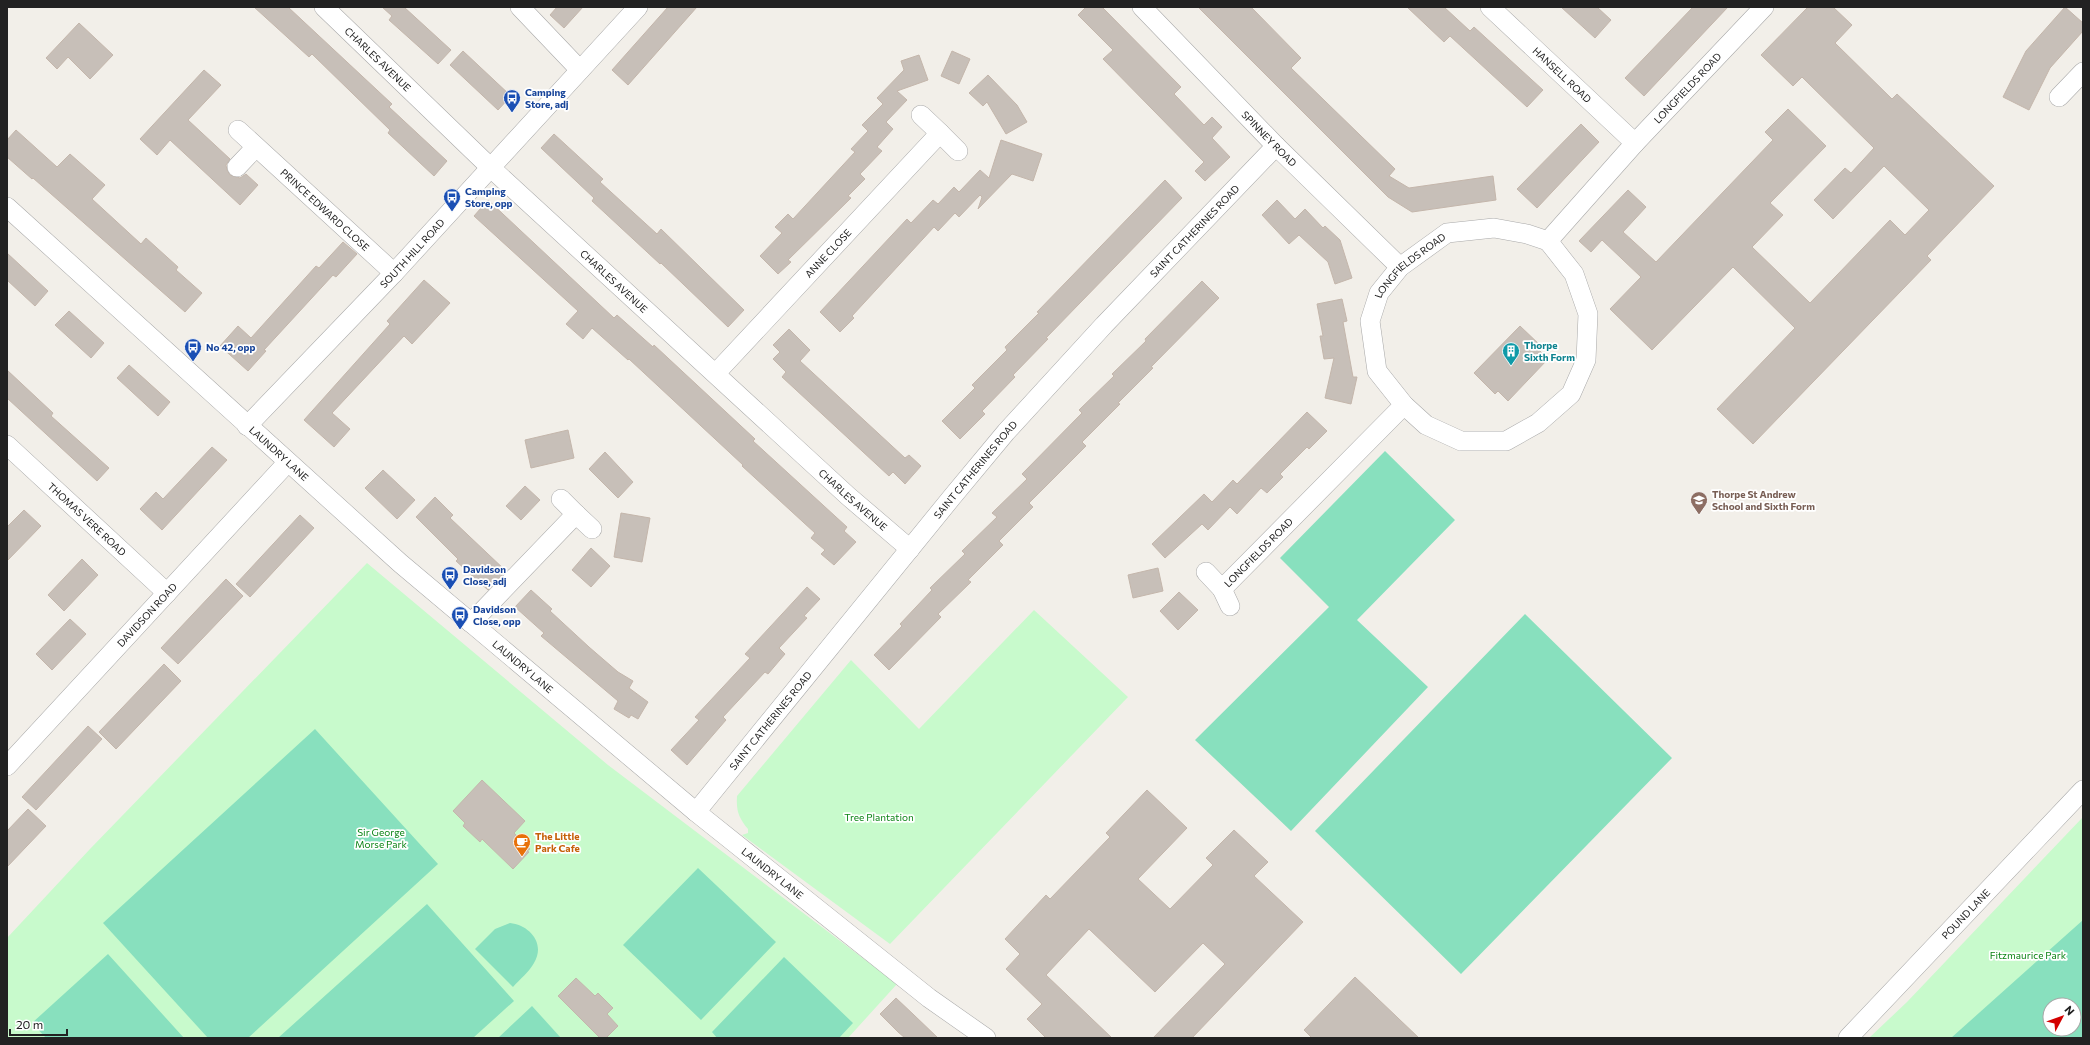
<svg xmlns="http://www.w3.org/2000/svg" width="2090" height="1045" viewBox="0 0 2090 1045" font-family="Commissioner,sans-serif">
	<style>
		.park { fill: #c8facc; fill-rule: evenodd }
		.pitch { fill: #88e0be; fill-rule: evenodd }
		.building { fill: #c7bfb8; stroke: #c4b6ab }
		.lines { fill: none; stroke-linecap: round; stroke-linejoin: round }
		.minor-casing { stroke: #a9a9a9; stroke-width: 20 }
		.minor { stroke: #fff; stroke-width: 19 }
		.labels { text-anchor: middle; stroke-width: 3.5; stroke-linejoin: round; paint-order: stroke }
		.street-label { font-size: 10px; fill: #222; stroke: #fff }
		.transit-label { font-size: 10px; font-weight: bold; fill: #164399; stroke: #fff; text-anchor: start }
		.culture-label { font-size: 10px; font-weight: bold; fill: #0d838f; stroke: #fff; text-anchor: start }
		.education-label { font-size: 10px; font-weight: bold; fill: #785e54; stroke: #fff; text-anchor: start }
		.park-label { font-size: 10px; fill: #0c8416; stroke: #fff }
		.food-label { font-size: 10px; font-weight: bold; fill: #c56008; stroke: #fff; text-anchor: start }
	</style>
	<rect width="100%" height="100%" fill="#f2efe9"/>
	<path class="park" d="M367,563L608,765L897,984L848,1038H7V938L90,849Z
		M1034,610L1128,697L890,944L742,835L748,833V829C739,818 736,811 737,796L851,660L919,729Z
		M2083,817V1038H1869L1907,1002ZM2050,1005H2074V1029H2050Z"/>
	<path class="pitch" d="M1385,451L1455,520L1357,620L1428,687L1291,831L1195,740L1329,607L1280,558Z
		M1525,614L1672,758L1461,974L1315,831Z
		M315,729L438,864L248,1038H208L103,923Z
		M698,868L776,942L701,1020L623,945Z
		M427,904L514,1001L473,1038H278Z
		M2083,920V1038H1951ZM2050,1005H2074V1029H2050Z
		M510,923C529,925 546,943 534,963C529,972 520,979 513,987L475,949L495,929Z
		M108,954L184,1038H46L32,1023Z
		M784,957L853,1023L839,1038H717L712,1032Z
		M532,1006L561,1038H498Z"/>
	<path class="building" d="M254,7H288L392,104L389,107L447,161L434,176L388,133L390,130L312,54L309,57Z
		M382,7H404L451,50L438,64L389,20L392,16Z
		M557,7H583L564,28L550,15Z
		M668,7H697L628,85L612,70Z
		M1086,7H1102L1181,87L1174,94L1204,125L1212,117L1222,127L1212,138L1230,157L1205,181L1195,171L1204,162L1103,59L1113,50L1078,15Z
		M1198,7H1251L1301,58L1291,68L1395,169L1389,176L1409,188L1493,176L1496,200L1412,212L1388,197Z
		M1407,7H1444L1470,31L1474,27L1543,90L1527,107L1450,36L1444,42Z
		M1561,7H1597L1611,20L1595,38Z
		M1693,7H1728L1644,96L1625,78Z
		M1808,7H1833L1852,25L1835,43L1892,99L1897,94L1994,186L1927,256L1931,260L1753,444L1717,409L1795,328L1733,267L1652,350L1610,309L1641,277L1602,240L1591,252L1579,241L1628,190L1646,207L1623,232L1656,262L1773,140L1765,132L1788,109L1826,146L1770,203L1783,215L1752,247L1810,303L1890,220L1905,235L1929,210L1884,166L1833,219L1814,200L1845,168L1851,173L1874,148L1802,77L1793,86L1761,55Z
		M2065,7L2083,23V31L2050,68L2029,110L2003,97L2026,51Z
		M79,23L113,55L90,79L68,57L57,69L46,58Z
		M463,51L511,96L498,110L450,65Z
		M952,51L970,59L959,84L941,76Z
		M919,55L928,80L897,91L907,100L886,122L893,129L877,147L882,151L860,174L865,179L848,196L851,198L788,260L791,262L778,274L760,256L782,233L775,227L788,214L793,219L855,152L851,149L868,131L862,125L883,104L877,98L904,70L901,61Z
		M204,70L221,85L188,120L230,159L226,165L227,170L230,175L240,178L246,174L258,185L240,205L170,140L157,155L140,139Z
		M988,75L1017,105L1027,122L1006,134L987,102L983,106L969,93Z
		M1581,124L1599,142L1537,208L1517,189Z
		M16,130L57,167L70,154L105,185L92,199L141,244L146,238L178,267L176,270L202,293L185,312L33,178L32,179L7,157V140Z
		M554,134L603,179L600,182L657,234L661,229L744,310L728,327L661,263L660,264L592,201L594,198L541,148Z
		M1001,140L1042,154L1033,181L1012,174L978,209L982,197L980,195L959,217L955,213L938,231L934,227L852,316L854,318L840,332L820,312L907,219L911,223L933,200L938,204L954,187L959,192L980,170L989,178Z
		M1165,180L1182,198L1046,338L1048,339L1013,375L1015,377L982,411L985,414L960,439L942,421L975,388L972,385L1007,350L1005,347L1039,313L1037,312Z
		M488,200L614,318L617,315L653,347L654,345L755,439L753,441L847,527L844,531L856,542L834,565L821,554L825,550L811,538L815,533L742,466L743,465L629,359L628,360L592,328L583,339L566,324L578,311L474,216Z
		M1277,200L1295,219L1305,209L1323,228L1325,226L1340,240L1352,278L1335,284L1328,262L1299,235L1289,244L1262,215Z
		M343,242L357,254L336,277L333,275L264,350L266,351L248,371L220,346L238,326L251,338L316,266L319,268Z
		M7,253L48,291L35,306L7,280Z
		M424,280L450,303L412,344L404,336L332,413L350,429L334,447L304,420L390,324L387,321Z
		M1202,281L1219,298L1151,367L1153,368L1118,403L1120,404L1082,442L1086,446L1029,503L1033,507L999,541L1003,545L968,580L971,582L938,614L941,617L889,670L874,655L902,626L900,624L932,590L930,588L965,554L962,551L997,517L992,513L1027,479L1022,474L1082,413L1079,410L1114,376L1112,374L1146,341L1145,339Z
		M1342,299L1347,321L1343,322L1353,377H1357L1351,404L1325,398L1334,358L1324,359L1320,336H1323L1317,304Z
		M69,311L104,343L91,358L55,325Z
		M1520,326L1541,346L1539,350L1548,359L1508,401L1498,391L1495,394L1474,373Z
		M789,329L810,350L800,361L905,458L909,455L921,466L905,484L893,472L889,476L782,377L786,372L773,359L780,352L773,345Z
		M129,365L170,402L158,416L117,378Z
		M7,370L53,413L51,416L109,468L97,481L7,398Z
		M1307,412L1327,431L1309,449L1307,447L1280,474L1283,477L1267,493L1261,488L1237,514L1230,507L1208,530L1202,524L1165,558L1152,544L1204,494L1212,502L1233,480L1237,484Z
		M568,430L574,458L531,468L525,440Z
		M212,447L227,460L162,530L140,509L156,492L163,499Z
		M605,452L633,482L618,498L589,469Z
		M383,470L415,500L397,519L365,488Z
		M525,486L540,500L521,520L506,506Z
		M435,497L453,515L450,518L506,571L488,590L456,561L458,559L416,517Z
		M24,510L41,526L7,561V527Z
		M621,513L650,518L642,562L614,557Z
		M300,515L314,528L250,597L236,584Z
		M591,548L610,566L591,587L572,570Z
		M82,559L98,575L64,611L48,595Z
		M1158,568L1163,591L1133,598L1128,575Z
		M226,579L243,596L178,664L161,648Z
		M807,587L820,599L804,616L807,618L779,648L785,654L768,674L765,672L723,717L726,720L687,765L671,750L699,720L695,717L750,658L745,654Z
		M531,590L552,609L550,611L589,647L618,672L633,681L629,688L648,702L638,719L631,715L629,718L614,709L618,701L541,636L544,633L515,607Z
		M1179,592L1198,610L1178,630L1160,611Z
		M70,619L86,634L52,670L36,654Z
		M164,664L181,681L116,749L99,732Z
		M88,726L102,739L36,810L22,797Z
		M482,780L525,821L514,833L530,849L527,851L529,852L513,869L482,839L480,842L463,826L465,823L453,811Z
		M1147,790L1187,828L1138,879L1170,909L1213,865L1206,858L1234,830L1268,862L1254,876L1303,922L1192,1038H1153L1225,964L1203,943L1155,992L1089,929L1046,975L1112,1038H1046L1027,1019L1042,1004L1006,969L1020,954L1005,939L1046,895L1050,899L1110,837L1106,833Z
		M28,809L46,826L7,867V831Z
		M1355,977L1419,1038H1312L1304,1030Z
		M576,978L595,996L598,993L613,1008L607,1014L618,1026L606,1038H600L558,996Z
		M896,998L914,1015L938,1038H905L898,1032L880,1014Z"/>
	<g class="lines">
		<g class="minor-casing">
			<g id="minor">
				<path id="s1" d="M324,7L491,168L848,496L910,549"/>
				<path d="M520,7L580,70"/>
				<path id="s2" d="M1142,7L1276,146L1400,267"/>
				<path id="s3" d="M1490,7L1635,143"/>
				<path d="M2059,97L2083,72"/>
				<path d="M921,115L940,133"/>
				<path id="s4" d="M238,130L394,273"/>
				<path d="M237,167L256,147"/>
				<path id="s5" d="M7,207L400,563L696,812L929,998L986,1038"/>
				<path id="s6" d="M716,373L940,133L958,151"/>
				<path d="M1404,405L1426,425L1461,441H1506L1538,423L1571,394L1586,360L1588,314L1574,274L1548,241"/>
				<path id="s7" d="M247,426L394,273L638,7"/>
				<path id="s8" d="M7,445L167,593"/>
				<path d="M561,499L576,514"/>
				<path id="s9" d="M1206,572L1222,589L1404,405L1377,371L1370,321L1379,293L1400,267L1447,233L1494,228L1527,234L1548,241L1635,143L1764,7"/>
				<path d="M1222,589L1230,606"/>
				<path d="M471,623L576,514L592,529"/>
				<path id="s10" d="M7,766L287,463"/>
				<path id="s11" d="M696,812L952,497L1006,432L1104,325L1276,146"/>
				<path id="s12" d="M1848,1038L2083,790"/>
			</g>
		</g>
		<use href="#minor" class="minor"/>
	</g>
	<defs>
		<g id="bus-pin" transform="scale(0.9)"><path d="M0 17L-7.5 6A9.5 9.5 0 1 1 7.5 6Z" fill="#1a4fb4" stroke="#fff"/><path d="M-5-6H5V4H4V6H2V4H-2V6H-4V4H-5ZM-3.5-4V0h7V-4ZM-3.5 1.2v1.5H-2V1.2ZM2 1.2v1.5H3.5V1.2Z" fill="#fff"/></g>
		<g id="building-pin" transform="scale(0.9)"><path d="M0 17L-7.5 6A9.5 9.5 0 1 1 7.5 6Z" fill="#0f9aa8" stroke="#fff"/><path d="M-4-6H4V6H1V3H-1V6H-4ZM-2.5-4.3h1.7v1.8h-1.7ZM.8-4.3h1.7v1.8H.8ZM-2.5-1h1.7V.8h-1.7ZM.8-1h1.7V.8H.8Z" fill="#fff"/></g>
		<g id="school-pin" transform="scale(0.9)"><path d="M0 17L-7.5 6A9.5 9.5 0 1 1 7.5 6Z" fill="#8d6e63" stroke="#fff"/><path d="M0-5L7-2L0 1L-7-2ZM-4 1L0 2.5L4 1V4Q0 6-4 4Z" fill="#fff"/></g>
		<g id="cafe-pin" transform="scale(0.9)"><path d="M0 17L-7.5 6A9.5 9.5 0 1 1 7.5 6Z" fill="#e8710a" stroke="#fff"/><path d="M-5.5-4.5H6V0H3Q3 3.5 0 3.5H-2.5Q-5.5 3.5-5.5 0ZM3-3.2v2h1.7v-2ZM-6 4.5H4V6H-6Z" fill="#fff"/></g>
	</defs>
	<g fill-rule="evenodd">
		<use href="#bus-pin" x="512" y="98"/>
		<use href="#bus-pin" x="452" y="197"/>
		<use href="#bus-pin" x="193" y="347"/>
		<use href="#building-pin" x="1511" y="351"/>
		<use href="#school-pin" x="1699" y="500"/>
		<use href="#bus-pin" x="450" y="575"/>
		<use href="#bus-pin" x="460" y="615"/>
		<use href="#cafe-pin" x="522" y="842"/>
	</g>
	<g class="labels">
		<g class="street-label">
			<text dy="4" stroke="none"><textPath href="#s1" startOffset="75">CHARLES AVENUE</textPath></text>
			<text dy="4" stroke="none"><textPath href="#s3" startOffset="99">HANSELL ROAD</textPath></text>
			<text dy="4" stroke="none"><textPath href="#s9" startOffset="807">LONGFIELDS ROAD</textPath></text>
			<text dy="4" stroke="none"><textPath href="#s2" startOffset="183">SPINNEY ROAD</textPath></text>
			<text dy="4" stroke="none"><textPath href="#s4" startOffset="118">PRINCE EDWARD CLOSE</textPath></text>
			<text dy="4" stroke="none"><textPath href="#s11" startOffset="766">SAINT CATHERINES ROAD</textPath></text>
			<text dy="4" stroke="none"><textPath href="#s7" startOffset="239">SOUTH HILL ROAD</textPath></text>
			<text dy="4" stroke="none"><textPath href="#s6" startOffset="164">ANNE CLOSE</textPath></text>
			<text dy="4" stroke="none"><textPath href="#s9" startOffset="447">LONGFIELDS ROAD</textPath></text>
			<text dy="4" stroke="none"><textPath href="#s1" startOffset="399">CHARLES AVENUE</textPath></text>
			<text dy="4" stroke="none"><textPath href="#s5" startOffset="367">LAUNDRY LANE</textPath></text>
			<text dy="4" stroke="none"><textPath href="#s11" startOffset="442">SAINT CATHERINES ROAD</textPath></text>
			<text dy="4" stroke="none"><textPath href="#s1" startOffset="723">CHARLES AVENUE</textPath></text>
			<text dy="4" stroke="none"><textPath href="#s8" startOffset="109">THOMAS VERE ROAD</textPath></text>
			<text dy="4" stroke="none"><textPath href="#s9" startOffset="75">LONGFIELDS ROAD</textPath></text>
			<text dy="4" stroke="none"><textPath href="#s10" startOffset="206">DAVIDSON ROAD</textPath></text>
			<text dy="4" stroke="none"><textPath href="#s5" startOffset="691">LAUNDRY LANE</textPath></text>
			<text dy="4" stroke="none"><textPath href="#s11" startOffset="118">SAINT CATHERINES ROAD</textPath></text>
			<text dy="4" stroke="none"><textPath href="#s5" startOffset="1015">LAUNDRY LANE</textPath></text>
			<text dy="4" stroke="none"><textPath href="#s12" startOffset="171">POUND LANE</textPath></text>
		</g>
		<g class="transit-label">
			<text x="525" y="96">Camping<tspan x="525" dy="12">Store, adj</tspan></text>
			<text x="465" y="195">Camping<tspan x="465" dy="12">Store, opp</tspan></text>
			<text x="206" y="351">No 42, opp</text>
			<text x="463" y="573">Davidson<tspan x="463" dy="12">Close, adj</tspan></text>
			<text x="473" y="613">Davidson<tspan x="473" dy="12">Close, opp</tspan></text>
		</g>
		<g class="culture-label">
			<text x="1524" y="349">Thorpe<tspan x="1524" dy="12">Sixth Form</tspan></text>
		</g>
		<g class="education-label">
			<text x="1712" y="498">Thorpe St Andrew<tspan x="1712" dy="12">School and Sixth Form</tspan></text>
		</g>
		<g class="park-label">
			<text x="879" y="821">Tree Plantation</text>
			<text x="381" y="836">Sir George<tspan x="381" dy="12">Morse Park</tspan></text>
			<text x="2028" y="959">Fitzmaurice Park</text>
		</g>
		<g class="food-label">
			<text x="535" y="840">The Little<tspan x="535" dy="12">Park Cafe</tspan></text>
		</g>
	</g>
	<rect width="2090" height="1045" fill="none" stroke="#222222" stroke-width="16"/>
	<g transform="translate(2062 1017) rotate(49)"><circle r="19" fill="#ffffff" stroke="#a7a7a7"/>
	<path d="M0-3L7 15L0 10L-7 15Z" fill="#d40000"/>
	<text y="-6" font-size="11" font-weight="bold" text-anchor="middle" fill="#222222">N</text>
	</g>
	<path d="M10 1029v6h57v-6" fill="none" stroke="#222222" stroke-width="2"/>
	<text x="16" y="1029" font-size="12" fill="#222222" stroke="#ffffff" stroke-width="3" paint-order="stroke">20 m</text>
</svg>
